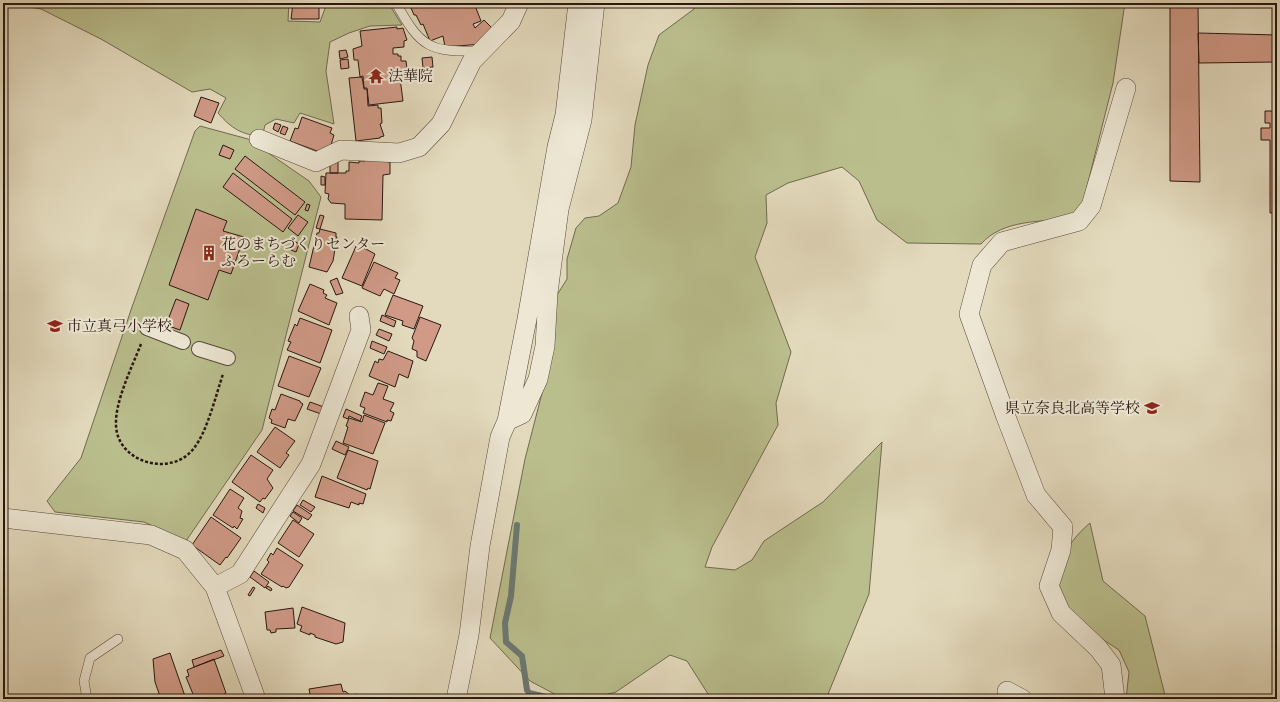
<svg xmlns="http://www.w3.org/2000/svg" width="1280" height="702" viewBox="0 0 1280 702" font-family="'EB Garamond','Noto Serif JP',serif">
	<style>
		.green { fill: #babe8d; stroke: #726a4e }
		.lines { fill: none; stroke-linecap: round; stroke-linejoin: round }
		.stream { stroke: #6b7973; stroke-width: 6 }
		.building { fill: #d09a87; stroke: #2a170f }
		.service-casing { stroke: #58483a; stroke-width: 10 }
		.pedestrian-casing { stroke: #58483a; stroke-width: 16 }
		.minor-casing { stroke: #58483a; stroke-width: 20 }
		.path { stroke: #2a170f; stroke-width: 2.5; stroke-dasharray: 3 2; stroke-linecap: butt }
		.service { stroke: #ede7d4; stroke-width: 9 }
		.pedestrian { stroke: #ede7d4; stroke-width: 14 }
		.minor { stroke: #ede7d4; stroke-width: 19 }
		.labels { text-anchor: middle; stroke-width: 4; stroke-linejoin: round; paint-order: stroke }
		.poi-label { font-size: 15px; fill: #2a170f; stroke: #ede7d4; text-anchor: start }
	</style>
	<rect width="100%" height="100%" fill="#e3dabd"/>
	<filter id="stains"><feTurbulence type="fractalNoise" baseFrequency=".005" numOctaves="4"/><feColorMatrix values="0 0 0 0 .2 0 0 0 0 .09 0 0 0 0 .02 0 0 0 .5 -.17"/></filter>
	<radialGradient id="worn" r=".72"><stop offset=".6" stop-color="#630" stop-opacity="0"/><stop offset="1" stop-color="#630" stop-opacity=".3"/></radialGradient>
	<path class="green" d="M6,3H289L288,21L320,22L327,3L339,7L354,3H391L392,9L402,25L370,26L349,33L330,42L326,71L334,124L300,113L294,123L276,119L265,125L262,137C241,134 232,129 218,113L226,98L210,89L192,92L101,39L41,9Z
		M693,3H1125L1113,83L1082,206L1073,218C1042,222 1003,219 981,244L907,243L877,220L859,181L842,167L788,183L766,195L767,223L755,257L791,352L776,403L778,425L712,547L705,567L735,570L752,560L764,541L823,502L882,442L869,594L826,699H714L710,697L687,661L670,655L616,692L589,699H564L530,681L490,638L525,459L548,370L557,295L567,279V259L576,228L585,218L599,216L618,203L631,167L635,125L648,65L659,35L694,9Z
		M200,126L248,139L309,181L321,197L262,430L186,541L144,522L55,512L47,501L81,458L132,307L195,131Z
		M1090,523L1103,581L1145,616L1166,699H1126L1129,672L1119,650L1079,624L1058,594C1062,560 1063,546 1090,523Z"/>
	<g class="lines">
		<path class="stream" d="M517,525L511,596L505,623L506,642L522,656L527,690L529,693L555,699
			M602,699L615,697L620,699"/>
	</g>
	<path class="building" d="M293,3H319V19H291Z
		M409,3H474L481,21L473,24L475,28L484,20L493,29L482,44L445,47L443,36L430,41L423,24L421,25L416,15H414Z
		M1170,3H1198L1200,182L1170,181Z
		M397,27V29L403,28L407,40L404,41V47L393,48V54H398V56H401V61H406L408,77L400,78L403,101L369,105L367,88H364L363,76L360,77L358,60H354L353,49L362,46L360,31Z
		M1198,33L1277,35V62L1199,63Z
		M346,50L348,57L340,59L339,51Z
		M432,57L433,67L423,68L422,58Z
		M348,59L349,68L341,69L340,60Z
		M362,77L364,89H367L368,106L378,105V108H381L382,123L380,124L384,136L380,137V138L356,141L349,78Z
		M201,97L219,103L211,123L194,116Z
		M1265,111H1277V220L1276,213H1270V140H1261V128H1270V123H1265Z
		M302,117L332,128L330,133L334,135L328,155L290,141L295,128L298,129Z
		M275,123L281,125L278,132L273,129Z
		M283,126L288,128L285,135L280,133Z
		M223,145L234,150L230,159L219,155Z
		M245,156L305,202L295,215L235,169Z
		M365,159L388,160V162H390V174L383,175L382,220L345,219V204L331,203L328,199L329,194L325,193L326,173H346V171H349V162L359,163V161H365Z
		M330,161L338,162V173H330Z
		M233,173L292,219L283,232L223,187Z
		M321,176L325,177V185H321Z
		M307,204L310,205L308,211L305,210Z
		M196,209L227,221L223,231L244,237L231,274L219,270L208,300L169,285Z
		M298,215L308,222L298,236L288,228Z
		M320,215L324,216L320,229L316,228Z
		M320,229L336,233V237H337L333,261L327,272L309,267L317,233H319Z
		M294,241L299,244L296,252L291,250Z
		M357,244L375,254L362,286L342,278Z
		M374,262L398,273L395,278L400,280L394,294L384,289L380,296L362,288Z
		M337,278L343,293L336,295L330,281Z
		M310,284L324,290L323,293L327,295L325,298L337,303L329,325L298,311Z
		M393,295L423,306L414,329L402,325L403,321L385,315Z
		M176,299L189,304L180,330L166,325Z
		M382,315L396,321L394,327L380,321Z
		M420,317L441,325L426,361L417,357V351L412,349L414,341L412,338Z
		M300,318L332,330L320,363L287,350L291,342L288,341L295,324L297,326Z
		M379,329L392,334L389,341L376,335Z
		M372,341L387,347L384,354L370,348Z
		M388,351L413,361L408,378L399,374L395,387L369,376L375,361L378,363L379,359L383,360Z
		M289,356L321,368L309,397L278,386Z
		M378,383L388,386L383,399L394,403L390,411L394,413L391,421L387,420V422L363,413L365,408L360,406L365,392L373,395Z
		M281,394L300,401V402L303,404L295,421L288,419L285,428L271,423L272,420L269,418L272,409L275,410Z
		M310,402L324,407L321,414L307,409Z
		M346,409L362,416L360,421L349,416L348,419L343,417Z
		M364,415L385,423L373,454L343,443L348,427L346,426L349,418L362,422Z
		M275,427L295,441L286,453L289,455L280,468L257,452Z
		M336,441L349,447L345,455L332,449Z
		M348,450L378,461L370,489L368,488L367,490L337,478Z
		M251,455L273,470L267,479L273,488L265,499L263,498L260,502L232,482Z
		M322,476L366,494L363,504L359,503V505L351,502L349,508L315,497Z
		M230,489L244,498L238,508L242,511L240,518L243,519L237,529L234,526L233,528L213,515Z
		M303,500L315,507L311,512L300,505Z
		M258,504L265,508L263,513L256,508Z
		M297,505L312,515L308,520L293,511Z
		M293,512L302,518L299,523L290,516Z
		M211,517L241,538L227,558L226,557L220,565L192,545Z
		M293,520L314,534L299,557L278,543Z
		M277,548L303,565L289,587L286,588L283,586L282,587L261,574L269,562L267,560L271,553L273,555Z
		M254,571L269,582L265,588L250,577Z
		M268,586L272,589L271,591L266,588Z
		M253,587L255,588L250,596L248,595Z
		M302,607L345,623L343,642L336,644L315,637V635L310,633V635L300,631L302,626L297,624Z
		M293,608L295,628L276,629V632L271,633L270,630H267L265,612Z
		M221,650L224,656L194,667L192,660Z
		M170,653L172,659L186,699H161L155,682L153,659Z
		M214,659L226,693L224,694L226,699H195L186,677L189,676L187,670Z
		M341,684L343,692L345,691L351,696L356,694L360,699H311L309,689Z"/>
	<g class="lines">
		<g class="service-casing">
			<path id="service" d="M396,3C421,48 429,52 480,51
				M87,699L84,681L90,658L118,639"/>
		</g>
		<g class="pedestrian-casing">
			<path id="pedestrian" d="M147,328L183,342
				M199,349L228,358"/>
		</g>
		<g class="minor-casing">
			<path id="minor" d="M259,139L316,162L341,150L399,153L419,147L441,124L472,61L511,21L519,3
				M507,421L527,319L557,147L565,115L578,3
				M3,518L151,535L185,550L215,587L256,699
				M215,587L240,574L311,464L361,330L359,316
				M1007,691L1022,699
				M456,699L469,635L480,546L500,437L507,421L522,414L538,379L545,346L548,293L559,209L582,120L595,3
				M1115,699L1111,665L1098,648L1061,613L1049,586L1061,550L1063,527L1036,495L1006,417L969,314L982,265L1002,242L1079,221L1091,206L1126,88"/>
		</g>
		<path class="path" d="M141,344C132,367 115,401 116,425C117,463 172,478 194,448C207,432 216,395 223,374"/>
		<use href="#service" class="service"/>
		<use href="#pedestrian" class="pedestrian"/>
		<use href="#minor" class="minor"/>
	</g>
	<defs>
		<g id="temple-bare" transform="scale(1.2)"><path d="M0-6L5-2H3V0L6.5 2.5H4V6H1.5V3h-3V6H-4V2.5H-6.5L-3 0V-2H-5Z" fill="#8f2418" stroke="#ede7d4" stroke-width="2.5" paint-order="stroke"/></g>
		<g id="building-bare" transform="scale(1.2)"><path d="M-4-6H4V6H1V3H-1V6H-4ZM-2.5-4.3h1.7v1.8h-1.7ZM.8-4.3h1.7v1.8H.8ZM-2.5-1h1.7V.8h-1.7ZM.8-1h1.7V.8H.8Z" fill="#8f2418" stroke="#ede7d4" stroke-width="2.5" paint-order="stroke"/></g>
		<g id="school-bare" transform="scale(1.2)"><path d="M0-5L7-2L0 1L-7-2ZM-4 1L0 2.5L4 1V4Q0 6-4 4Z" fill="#8f2418" stroke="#ede7d4" stroke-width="2.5" paint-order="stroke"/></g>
	</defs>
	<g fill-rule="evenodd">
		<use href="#temple-bare" x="376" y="76"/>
		<use href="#building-bare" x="209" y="253"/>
		<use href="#school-bare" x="55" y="326"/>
		<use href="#school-bare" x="1152" y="408"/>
	</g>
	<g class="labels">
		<g class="poi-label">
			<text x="388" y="81">法華院</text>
			<text x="221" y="249">花のまちづくりセンター<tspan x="221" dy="17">ふろーらむ</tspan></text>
			<text x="67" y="331">市立真弓小学校</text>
			<text x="1140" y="413" text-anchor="end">県立奈良北高等学校</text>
		</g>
	</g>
	<rect width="1280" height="702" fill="none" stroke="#e3dabd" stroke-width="16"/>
	<rect x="4" y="4" width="1272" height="694" fill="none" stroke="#2a170f" stroke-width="2"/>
	<rect x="8" y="8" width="1264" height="686" fill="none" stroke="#2a170f"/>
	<rect width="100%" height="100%" filter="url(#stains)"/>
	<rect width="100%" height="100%" fill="url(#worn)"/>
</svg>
